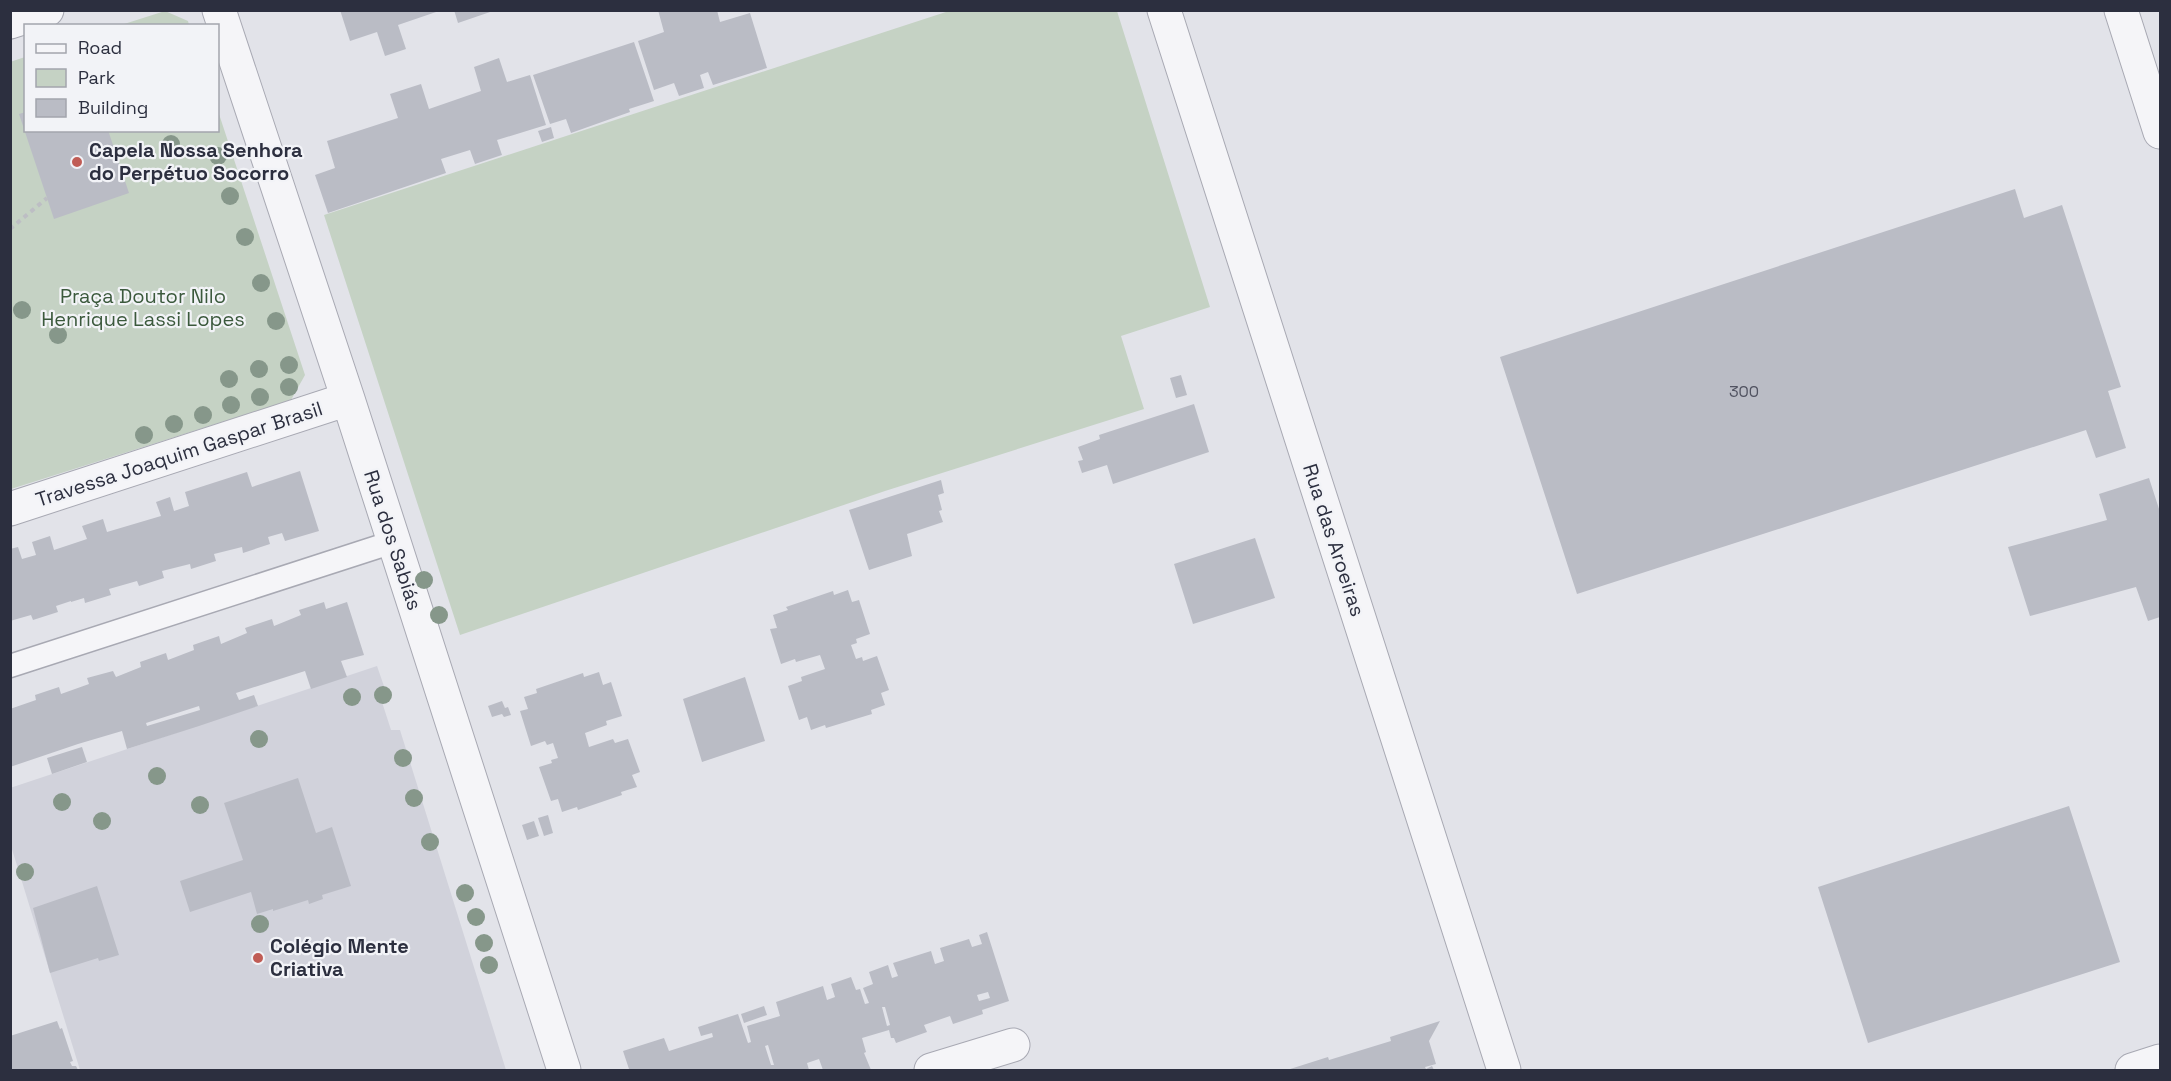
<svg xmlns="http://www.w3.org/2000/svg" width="2171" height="1081" viewBox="0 0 2171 1081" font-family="'Space Grotesk',sans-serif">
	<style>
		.built { fill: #d1d2db }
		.green { fill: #c5d2c4 }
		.building { fill: #babcc5; fill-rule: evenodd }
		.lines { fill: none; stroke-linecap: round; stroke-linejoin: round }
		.lane-casing { stroke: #a8a9b3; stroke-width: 25 }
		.street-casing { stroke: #a8a9b3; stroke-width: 35 }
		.path { stroke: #bdbec4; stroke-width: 4; stroke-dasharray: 4.5 4.5; stroke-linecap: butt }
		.lane { stroke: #f5f5f8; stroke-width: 22 }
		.street { stroke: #f5f5f8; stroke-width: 33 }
		.tree { fill: #86978a }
		.poi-dot { fill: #c05c55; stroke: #f2f3f7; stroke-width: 2 }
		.labels { text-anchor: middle; stroke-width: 4.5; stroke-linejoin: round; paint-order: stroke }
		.number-label { font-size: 16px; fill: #505260 }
		.poi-label { font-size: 20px; font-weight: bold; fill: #2c2f3f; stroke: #f2f3f7; text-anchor: start }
		.park-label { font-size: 20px; fill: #3b593c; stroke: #f2f3f7 }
		.street-label { font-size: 20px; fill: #2c2f3f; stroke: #f2f3f7 }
	</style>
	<rect width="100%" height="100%" fill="#e2e3e9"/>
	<path class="built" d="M377,666L386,692L381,699L391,730H400L506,1070H80L11,846L10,788Z"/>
	<path class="green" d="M952,10L1117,11L1210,307L1121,336L1144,409L885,491L460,635L324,215Z
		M165,11L188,21L189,25H121Z
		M25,57L26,130H218V111L305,375L291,400L11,489L10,62Z"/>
	<path class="building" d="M340,10H439V11L398,25L406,49L385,56L377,32L350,41Z
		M454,10H493V11L458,23Z
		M658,10H717L720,22L750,13L767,68L713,85L708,72L700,75L704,88L679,96L674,83L654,90L638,41L664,32Z
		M634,42L654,101L629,109L630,112L571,133L566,119L550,124L533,75Z
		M499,58L507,82L530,75L546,125L497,140L502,155L475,164L470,150L441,159L446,173L328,213L315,175L335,168L327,141L398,118L390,94L421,84L429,109L481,91L474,67Z
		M26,112V130H108L129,193L54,219L19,114Z
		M551,127L554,138L542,142L538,131Z
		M2015,189L2024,218L2062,205L2121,387L2108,391L2126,448L2096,458L2086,430L1577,594L1500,357Z
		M1181,375L1187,395L1176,398L1170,378Z
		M1194,404L1209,452L1113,484L1107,465L1082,473L1078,461L1083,460L1078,447L1100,439L1099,435Z
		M300,471L319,531L285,541L282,533L268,537L270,544L243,553L242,547L214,554L216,561L191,569L190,564L162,571L164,578L139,586L137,581L109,589L111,595L85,603L84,598L71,602V601L56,606L58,612L33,620L31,615L10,621V549L18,547L22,559L36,555L32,542L50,536L54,550L87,539L82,526L103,519L107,532L161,516L156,502L170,497L174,511L189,506L185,492L247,472L252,487Z
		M2149,478L2160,512V617L2148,621L2136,587L2030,616L2008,547L2107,520L2099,494Z
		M941,480L944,493L938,495L942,510L939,511L943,522L907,534L912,556L869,570L849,510Z
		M1255,538L1275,598L1193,624L1174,564Z
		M848,590L852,602L859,600L870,634L856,639L857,643L851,645L856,659L862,657L863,661L877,656L889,690L881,693L885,705L871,710L872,714L826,728L825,725L811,730L807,717L799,720L788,686L802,681L801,677L825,669L820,655L796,662L795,659L781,664L770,629L777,628L773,615L788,610L786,607L833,591L834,595Z
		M324,602L326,609L347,602L364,655L341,661L347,677L311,689L305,671L236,693L239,700L254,695L258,706L199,726L127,749L122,731L78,744L10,767V709L36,700L35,695L59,687L61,694L89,684L87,678L113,671L116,677L141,667L140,662L166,653L168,660L194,650L193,645L219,636L221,644L247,633L245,628L272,619L274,626L301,615L299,610ZM199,706L200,710L147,726L146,723Z
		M599,672L603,685L611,682L622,716L606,721L607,725L585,733L589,747L613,739L615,743L628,739L640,772L632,775L637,787L621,792L622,795L578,810L577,807L562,812L558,799L551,801L539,767L552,763L551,760L558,758L553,743L547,745L545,741L531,746L520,711L528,709L524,697L537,693L536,689L583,673L584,677Z
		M745,677L765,741L702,762L683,699Z
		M502,701L505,708L508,707L511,715L504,717L502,714L492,717L488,706Z
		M82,747L87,762L52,774L47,758Z
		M298,778L316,833L332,827L351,886L322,895L323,899L309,904L308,900L273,911V909L257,914L251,892L190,912L180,881L243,860L224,803Z
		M2069,806L2120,962L1868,1043L1818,887Z
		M548,815L553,833L544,836L538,818Z
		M534,821L539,836L527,840L522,825Z
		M97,886L119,955L99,961L98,958L50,973L33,908Z
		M987,932L1009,1001L982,1010L983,1014L953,1024L950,1016L924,1025L927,1032L896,1043L894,1038H891L889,1030L862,1038L866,1052L864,1053L871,1070H823L819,1059L807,1063L809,1070L629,1069L623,1051L664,1038L669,1051L713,1037L712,1033L701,1036L698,1027L738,1014L748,1043L751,1042L747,1026L780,1016L776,1002L823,986L827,1000L835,997L831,984L851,977L856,990L860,989L865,1004L869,1003L863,988L873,984L869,972L888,965L892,978L898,976L893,963L931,951L935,964L944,961L940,948L969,939L972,947L982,944L979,935ZM988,992L990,998L979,1001L977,995ZM882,1007H885L890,1025L887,1026ZM768,1045L774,1065H771L765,1046Z
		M764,1006L767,1015L744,1023L741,1014Z
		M57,1021L60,1029L62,1028L73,1061L70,1062L72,1066H76L78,1070H10V1036Z
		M1440,1021L1429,1041L1436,1064L1425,1067L1426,1069L1432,1066L1434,1070H1287L1328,1057L1329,1060L1391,1041L1390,1037Z"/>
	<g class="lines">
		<g class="lane-casing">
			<path id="lane" d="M10,666L393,542"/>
		</g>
		<g class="street-casing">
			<path id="street" d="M219,10L348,399L564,1070
				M1164,10L1504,1070
				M2121,10L2160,132
				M10,22L47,10
				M10,509L348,399
				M931,1070L1013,1045
				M2132,1070L2160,1061"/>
		</g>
		<path class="path" d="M10,229L47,198"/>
		<use href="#lane" class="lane"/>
		<use href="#street" class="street"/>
	</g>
	<g class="tree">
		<circle cx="171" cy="144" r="9"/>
		<circle cx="218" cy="156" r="9"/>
		<circle cx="230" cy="196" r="9"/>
		<circle cx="245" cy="237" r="9"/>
		<circle cx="261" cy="283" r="9"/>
		<circle cx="22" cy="310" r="9"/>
		<circle cx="276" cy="321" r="9"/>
		<circle cx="58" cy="335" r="9"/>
		<circle cx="289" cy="365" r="9"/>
		<circle cx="259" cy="369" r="9"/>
		<circle cx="229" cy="379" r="9"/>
		<circle cx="289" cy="387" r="9"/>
		<circle cx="260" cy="397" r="9"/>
		<circle cx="231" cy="405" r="9"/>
		<circle cx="203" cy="415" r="9"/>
		<circle cx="174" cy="424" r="9"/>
		<circle cx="144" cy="435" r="9"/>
		<circle cx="424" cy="580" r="9"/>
		<circle cx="439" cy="615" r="9"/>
		<circle cx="383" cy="695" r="9"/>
		<circle cx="352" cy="697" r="9"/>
		<circle cx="259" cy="739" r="9"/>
		<circle cx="403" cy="758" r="9"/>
		<circle cx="157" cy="776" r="9"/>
		<circle cx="414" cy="798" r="9"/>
		<circle cx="62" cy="802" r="9"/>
		<circle cx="200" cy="805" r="9"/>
		<circle cx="102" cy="821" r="9"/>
		<circle cx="430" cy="842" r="9"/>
		<circle cx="25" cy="872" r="9"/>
		<circle cx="465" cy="893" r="9"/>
		<circle cx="476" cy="917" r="9"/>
		<circle cx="260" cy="924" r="9"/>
		<circle cx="484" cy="943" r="9"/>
		<circle cx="489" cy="965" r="9"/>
	</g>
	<g class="poi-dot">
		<circle cx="77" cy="162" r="6"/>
		<circle cx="258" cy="958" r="6"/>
	</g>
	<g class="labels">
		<g class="number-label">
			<text x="1744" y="397">300</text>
		</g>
		<g class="poi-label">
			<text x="89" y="157">Capela Nossa Senhora<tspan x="89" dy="23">do Perpétuo Socorro</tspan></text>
			<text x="270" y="953">Colégio Mente<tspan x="270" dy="23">Criativa</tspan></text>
		</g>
		<g class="park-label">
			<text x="143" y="303">Praça Doutor Nilo<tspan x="143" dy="23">Henrique Lassi Lopes</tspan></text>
		</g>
		<g class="street-label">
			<text transform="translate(179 454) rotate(-18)" y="7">Travessa Joaquim Gaspar Brasil</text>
			<text transform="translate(393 540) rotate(72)" y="7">Rua dos Sabiás</text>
			<text transform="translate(1334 540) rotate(72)" y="7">Rua das Aroeiras</text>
		</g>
	</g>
	<rect width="2171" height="1081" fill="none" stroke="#2c2f3f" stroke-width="24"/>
	<rect x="24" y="24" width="195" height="108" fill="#f2f3f7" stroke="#a3a5ad" stroke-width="1.5"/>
	<rect x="36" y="44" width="30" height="9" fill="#f5f5f8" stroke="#a3a5ad" stroke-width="1.5"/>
	<text x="78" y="54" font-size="18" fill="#2c2f3f">Road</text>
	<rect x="36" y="69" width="30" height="18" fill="#c5d2c4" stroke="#a3a5ad" stroke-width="1.5"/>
	<text x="78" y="84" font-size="18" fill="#2c2f3f">Park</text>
	<rect x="36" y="99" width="30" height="18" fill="#babcc5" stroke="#a3a5ad" stroke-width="1.5"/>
	<text x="78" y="114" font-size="18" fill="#2c2f3f">Building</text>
</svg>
